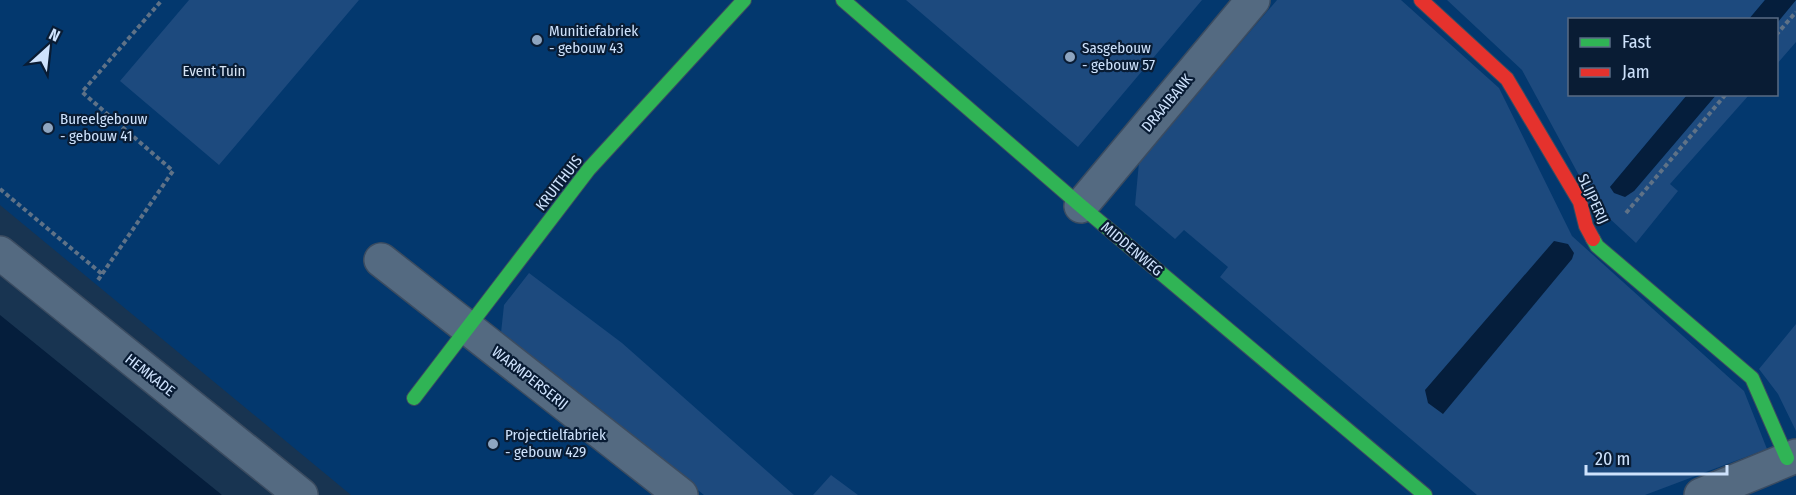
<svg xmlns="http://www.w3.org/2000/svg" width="1796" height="495" viewBox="0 0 1796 495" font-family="'Fira Sans Condensed',sans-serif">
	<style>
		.built { fill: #03386e; fill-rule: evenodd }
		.green { fill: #1d4a7e }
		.water { fill: #051e3c }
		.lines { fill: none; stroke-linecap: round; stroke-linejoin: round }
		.street-casing { stroke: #3b4c61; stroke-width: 36 }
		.fast-casing { stroke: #3b4c61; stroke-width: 16 }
		.jam-casing { stroke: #3b4c61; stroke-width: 16 }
		.path { stroke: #5f7287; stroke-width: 4; stroke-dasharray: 4.5 3; stroke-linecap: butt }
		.street { stroke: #546a81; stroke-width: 33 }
		.fast { stroke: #30b455; stroke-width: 14 }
		.jam { stroke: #e5322d; stroke-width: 14 }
		.poi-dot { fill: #8ea5c0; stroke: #091c34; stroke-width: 2 }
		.labels { text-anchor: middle; stroke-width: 4.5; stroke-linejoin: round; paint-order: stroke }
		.poi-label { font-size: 15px; fill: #cee2fc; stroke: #091c34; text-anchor: start }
		.park-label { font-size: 15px; fill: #d6e4f5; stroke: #091c34 }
		.street-label { font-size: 15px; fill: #cee2fc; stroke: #091c34 }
	</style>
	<rect width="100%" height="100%" fill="#183451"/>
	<path class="built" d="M0,0H1796V495H351L0,205ZM1570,20H1776V94H1570Z"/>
	<path class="green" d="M189,0H359L219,165L120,81Z
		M906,0H1202L1078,147Z
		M1277,0H1401L1499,88L1572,236L1744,391L1767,449L1645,495H1477L1220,277L1228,267L1184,230L1175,239L1135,205L1139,162Z
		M1447,0H1765L1749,19L1570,20V94L1687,95L1610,187L1634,191L1716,95H1749L1670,184L1678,191L1636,243L1595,205L1522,70Z
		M1796,0V42L1777,64V23Z
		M529,273L622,343L794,495H704L501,333L504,305Z
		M1796,324V431L1778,394L1759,369Z
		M831,475L858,495H813Z"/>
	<path class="water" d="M1765,0H1796L1777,23L1776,20L1749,19Z
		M1687,95H1716L1634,191L1625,197L1614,193L1610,187Z
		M1554,241L1568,244L1574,253L1572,259L1443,414L1428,403L1425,390Z
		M0,315L222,495H0Z"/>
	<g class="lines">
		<g class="street-casing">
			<path id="street" d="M1081,206L1253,0
				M0,253L301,495
				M381,260L681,495
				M1701,495L1796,456"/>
		</g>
		<g class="fast-casing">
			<path id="fast" d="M843,0L1081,206L1425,495
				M1593,239L1597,246L1752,378L1787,458
				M414,398L589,169L744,0"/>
		</g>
		<g class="jam-casing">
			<path id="jam" d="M1421,0L1507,79L1580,202L1586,226L1593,239"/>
		</g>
		<path class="path" d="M1776,35L1796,12
			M0,189L102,274
			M1626,213L1726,94
			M98,280L173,171L82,92L162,0"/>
		<use href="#street" class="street"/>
		<use href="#fast" class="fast"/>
		<use href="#jam" class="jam"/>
	</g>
	<g class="poi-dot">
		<circle cx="537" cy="40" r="6"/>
		<circle cx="1070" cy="57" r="6"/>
		<circle cx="48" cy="128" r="6"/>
		<circle cx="493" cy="444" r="6"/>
	</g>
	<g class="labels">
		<g class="poi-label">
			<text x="549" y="36">Munitiefabriek<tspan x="549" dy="17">- gebouw 43</tspan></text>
			<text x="1082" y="53">Sasgebouw<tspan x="1082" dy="17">- gebouw 57</tspan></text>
			<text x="60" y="124">Bureelgebouw<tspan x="60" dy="17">- gebouw 41</tspan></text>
			<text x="505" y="440">Projectielfabriek<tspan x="505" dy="17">- gebouw 429</tspan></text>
		</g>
		<g class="park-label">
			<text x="214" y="76">Event Tuin</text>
		</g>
		<g class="street-label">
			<text transform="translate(1167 103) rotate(-50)" y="5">DRAAIBANK</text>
			<text transform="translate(559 183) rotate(-52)" y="5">KRUITHUIS</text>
			<text transform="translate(1593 199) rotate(65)" y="5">SLIJPERIJ</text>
			<text transform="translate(1132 249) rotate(40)" y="5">MIDDENWEG</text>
			<text transform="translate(150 375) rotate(38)" y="5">HEMKADE</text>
			<text transform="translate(530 378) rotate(38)" y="5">WARMPERSERIJ</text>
		</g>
	</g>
	<rect x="1568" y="18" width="210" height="78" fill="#091c34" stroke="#586b84" stroke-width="1.5"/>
	<rect x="1580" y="38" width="30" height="9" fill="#30b455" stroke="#586b84" stroke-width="1.5"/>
	<text x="1622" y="48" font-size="18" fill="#cee2fc">Fast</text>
	<rect x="1580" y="68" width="30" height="9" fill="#e5322d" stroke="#586b84" stroke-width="1.5"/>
	<text x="1622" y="78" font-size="18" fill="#cee2fc">Jam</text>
	<g transform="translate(48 48) rotate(27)" stroke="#091c34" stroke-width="4.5" paint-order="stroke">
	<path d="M0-4.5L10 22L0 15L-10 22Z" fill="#cee2fc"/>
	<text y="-9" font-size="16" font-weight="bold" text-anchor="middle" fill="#cee2fc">N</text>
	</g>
	<path d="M1586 465v9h141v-9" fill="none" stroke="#cee2fc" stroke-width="3"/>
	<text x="1595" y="465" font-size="18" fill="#cee2fc" stroke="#091c34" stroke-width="4.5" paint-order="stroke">20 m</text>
</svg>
